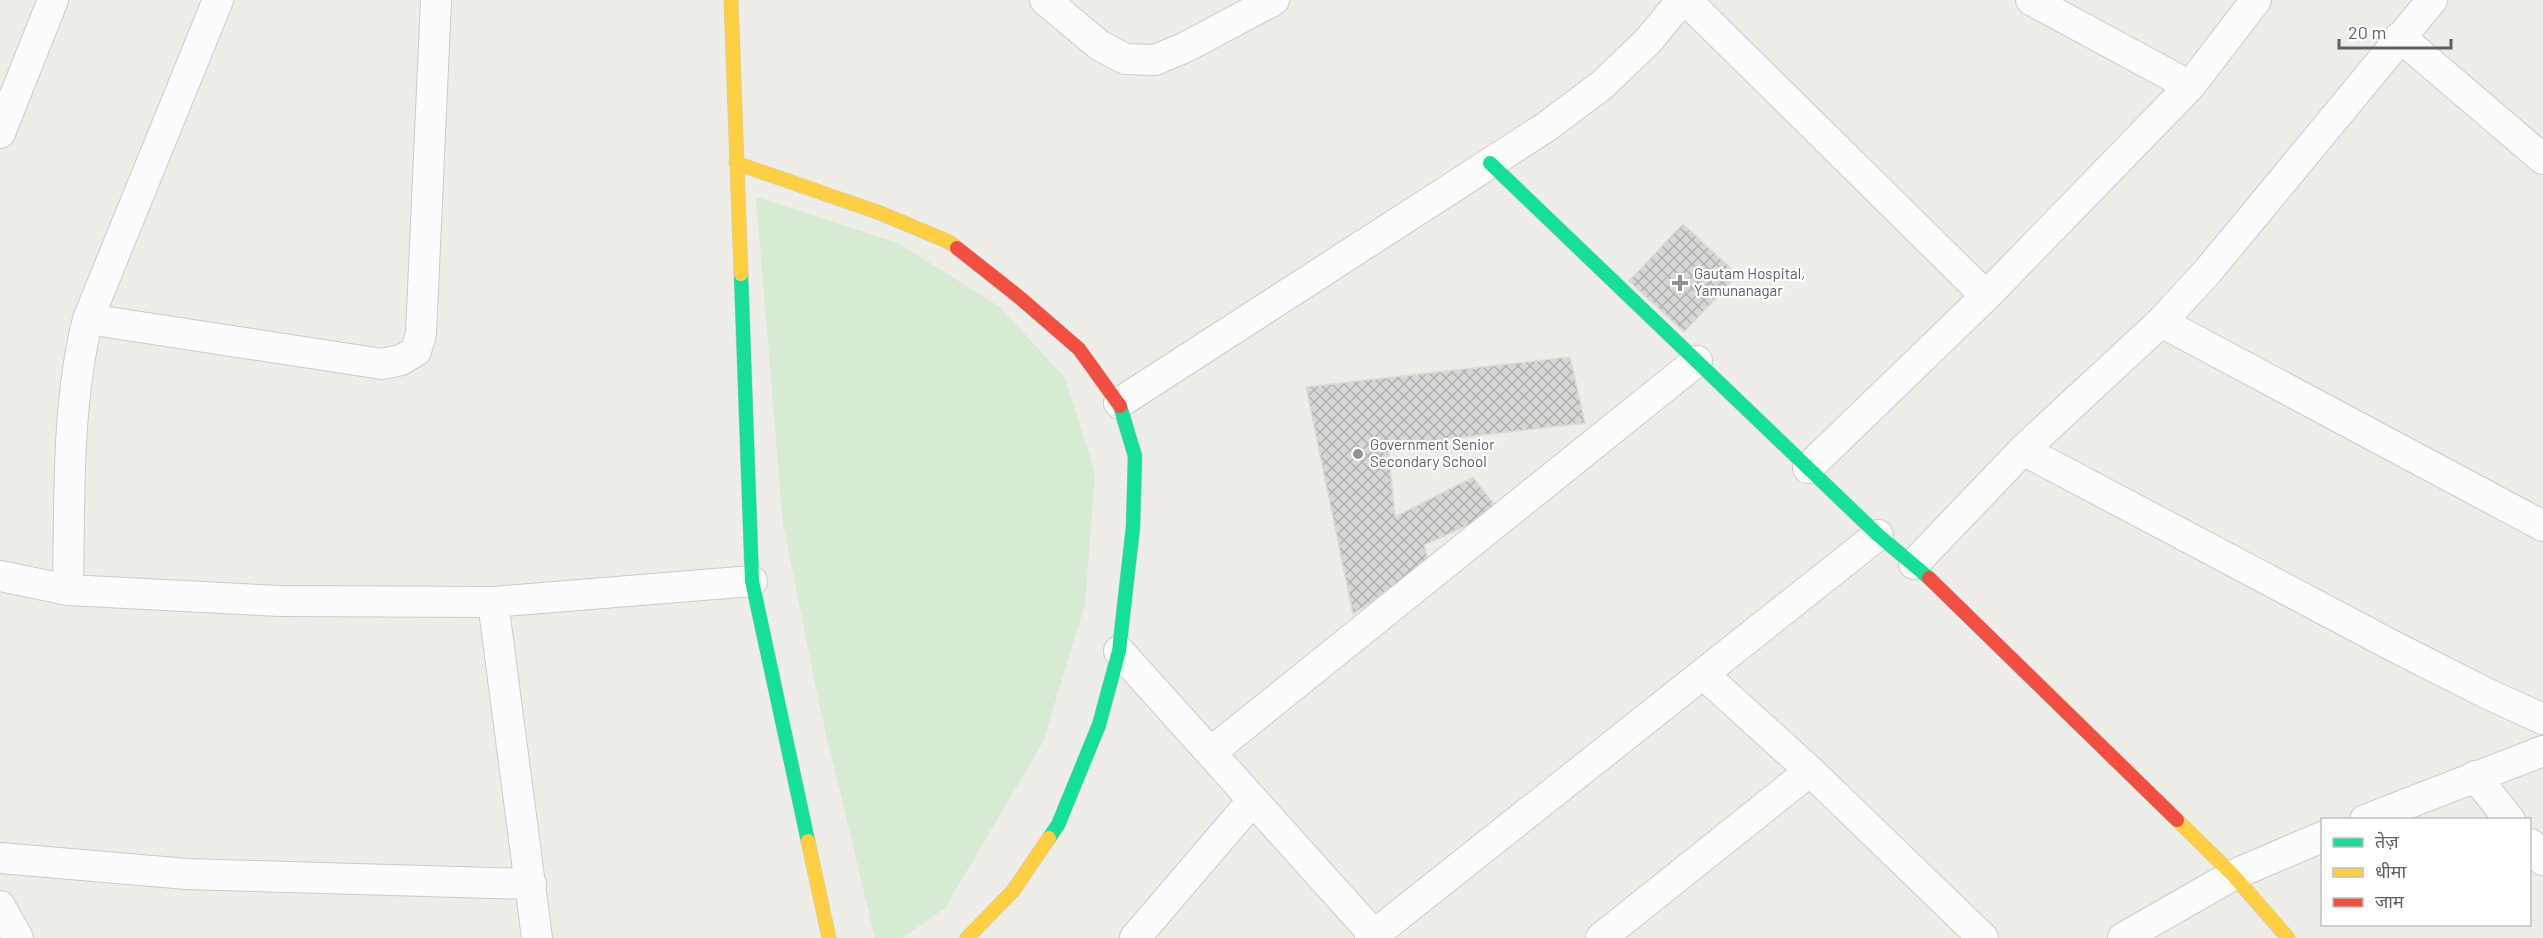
<svg xmlns="http://www.w3.org/2000/svg" width="2543" height="938" viewBox="0 0 2543 938" font-family="Barlow,'Noto Sans Devanagari',sans-serif">
	<style>
		.green { fill: #d6ead4 }
		.building { fill: url(#building-cross-hatch); stroke: #dddbd7; stroke-width: 1.5 }
		.lines { fill: none; stroke-linecap: round; stroke-linejoin: round }
		.street-casing { stroke: #cacbca; stroke-width: 32 }
		.fast-casing { stroke: #cacbca; stroke-width: 15 }
		.slow-casing { stroke: #cacbca; stroke-width: 15 }
		.jam-casing { stroke: #cacbca; stroke-width: 15 }
		.street { stroke: #fcfcfc; stroke-width: 30 }
		.fast { stroke: #16e098; stroke-width: 14 }
		.slow { stroke: #ffcf43; stroke-width: 14 }
		.jam { stroke: #f24e42; stroke-width: 14 }
		.poi-dot { fill: #909294; stroke: #fff; stroke-width: 2 }
		.labels { text-anchor: middle; stroke-width: 4.5; stroke-linejoin: round; paint-order: stroke }
		.poi-label { font-size: 15px; fill: #5d6166; stroke: #fff; text-anchor: start }
	</style>
	<defs>
		<pattern id="building-cross-hatch" width="8" height="8" patternUnits="userSpaceOnUse" patternTransform="scale(1.5)"><rect width="8" height="8" fill="#d7d6d3"/><path d="M0 0l8 8M0 8l8-8" fill="none" stroke="#b2b1af"/></pattern>
	</defs>
	<rect width="100%" height="100%" fill="#eeede8"/>
	<path class="green" d="M756,197L898,243L1000,307L1065,378L1095,473L1085,604L1043,742L945,908L902,938H875L819,704L783,524Z"/>
	<path class="building" d="M1683,224L1738,275L1684,332L1629,281Z
		M1570,357L1585,423L1388,446L1395,517L1473,477L1499,511L1424,545L1429,562L1353,614L1306,387Z"/>
	<g class="lines">
		<g class="street-casing">
			<path id="street" d="M1045,0L1099,45L1125,59L1155,60L1186,47L1274,0
				M1686,0L1986,296
				M2031,0L2190,86
				M2400,37L2543,159
				M0,133L53,0
				M88,319L382,364L401,360L416,351L421,334L436,0
				M2161,322L2543,526
				M1119,403L1546,127L1602,85L1648,41L1682,0
				M2023,450L2395,647L2486,693L2543,719
				M1808,468L1986,296L2190,86L2256,0
				M1914,564L2023,450L2161,322L2208,271L2432,0
				M0,576L68,590L280,601L493,602L752,581
				M68,590C70,500 66,407 88,319L218,0
				M493,602L537,938
				M1119,651L1377,938
				M1703,674L1810,771L1983,938
				M1211,752L1697,361
				M2475,776L2510,820
				M2365,820L2543,751
				M2530,844L2543,860
				M0,858L187,874L531,884
				M0,906L18,938
				M1135,938L1253,800
				M1370,938L1878,535
				M1601,938L1810,771
				M2123,938L2233,875L2322,837"/>
		</g>
		<g class="fast-casing">
			<path id="fast" d="M1490,163L1878,535L1929,578
				M741,274L752,581L808,841
				M1049,838L1058,825L1099,725L1119,651L1133,527L1135,456L1120,406"/>
		</g>
		<g class="slow-casing">
			<path id="slow" d="M731,0L741,274
				M736,163L880,213L949,242L957,248
				M2177,820L2233,875L2288,938
				M808,841L829,938
				M967,938L1013,891L1049,838"/>
		</g>
		<g class="jam-casing">
			<path id="jam" d="M957,248L1019,297L1079,349L1120,406
				M1929,578L2177,820"/>
		</g>
		<use href="#street" class="street"/>
		<use href="#fast" class="fast"/>
		<use href="#slow" class="slow"/>
		<use href="#jam" class="jam"/>
	</g>
	<g class="poi-dot">
		<path d="M1677 274h6v6h6v6h-6v6h-6v-6h-6v-6h6z"/>
		<circle cx="1358" cy="454" r="6"/>
	</g>
	<g class="labels">
		<g class="poi-label">
			<text x="1694" y="279">Gautam Hospital,<tspan x="1694" dy="17">Yamunanagar</tspan></text>
			<text x="1370" y="450">Government Senior<tspan x="1370" dy="17">Secondary School</tspan></text>
		</g>
	</g>
	<rect x="2321" y="818" width="210" height="108" fill="#ffffff" stroke="#bec0c2" stroke-width="1.5"/>
	<rect x="2333" y="838" width="30" height="9" fill="#16e098" stroke="#bec0c2" stroke-width="1.5"/>
	<text x="2375" y="848" font-size="18" fill="#5d6166">तेज़</text>
	<rect x="2333" y="868" width="30" height="9" fill="#ffcf43" stroke="#bec0c2" stroke-width="1.5"/>
	<text x="2375" y="878" font-size="18" fill="#5d6166">धीमा</text>
	<rect x="2333" y="898" width="30" height="9" fill="#f24e42" stroke="#bec0c2" stroke-width="1.5"/>
	<text x="2375" y="908" font-size="18" fill="#5d6166">जाम</text>
	<path d="M2339 39v9h112v-9" fill="none" stroke="#5d6166" stroke-width="3"/>
	<text x="2348" y="39" font-size="18" fill="#5d6166" stroke="#ffffff" stroke-width="4.5" paint-order="stroke">20 m</text>
</svg>
